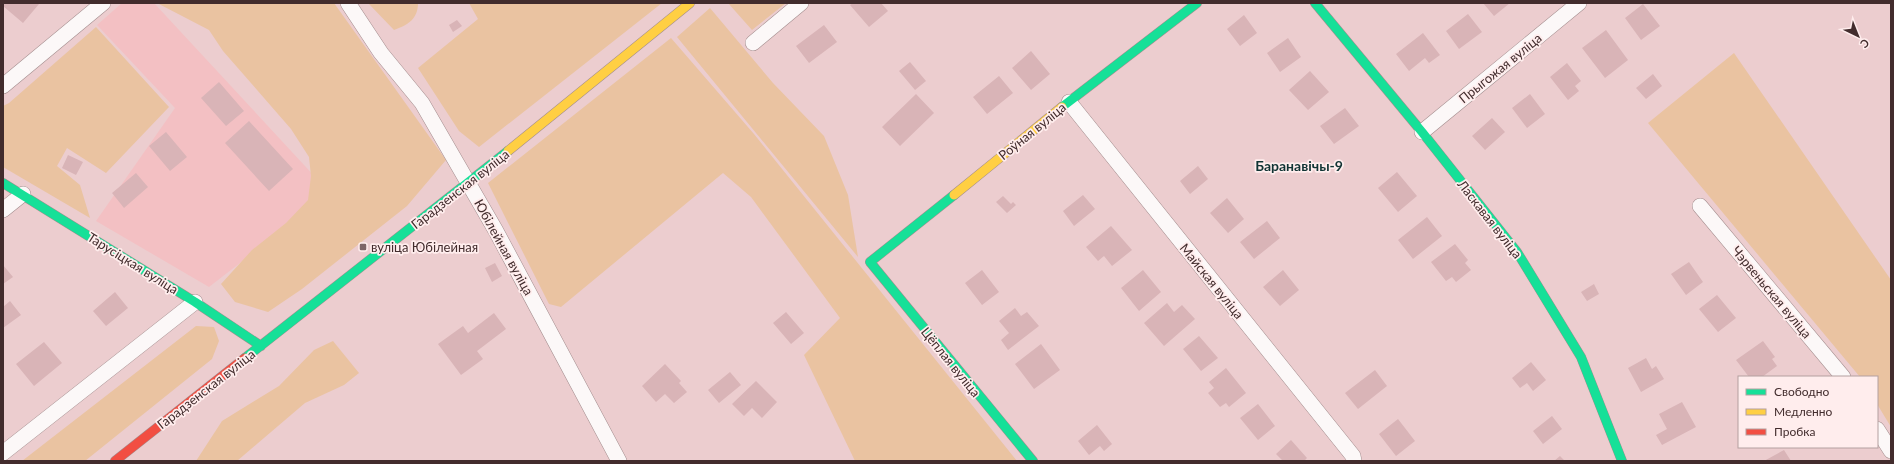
<svg xmlns="http://www.w3.org/2000/svg" width="1894" height="464" viewBox="0 0 1894 464" font-family="Lato,sans-serif">
	<style>
		.built { fill: #f3c0c3 }
		.green { fill: #eac3a1 }
		.building { fill: #d9b4b7 }
		.lines { fill: none; stroke-linecap: round; stroke-linejoin: round }
		.street-casing { stroke: #a38d8e; stroke-width: 16 }
		.fast-casing { stroke: #a38d8e; stroke-width: 10 }
		.slow-casing { stroke: #a38d8e; stroke-width: 10 }
		.jam-casing { stroke: #a38d8e; stroke-width: 10 }
		.street { stroke: #fcf8f8; stroke-width: 15 }
		.fast { stroke: #16e098; stroke-width: 9 }
		.slow { stroke: #ffcf43; stroke-width: 9 }
		.jam { stroke: #f24e42; stroke-width: 9 }
		.poi-dot { fill: #7e6466; stroke: #ffeded; stroke-width: 1.5 }
		.labels { text-anchor: middle; stroke-width: 3.5; stroke-linejoin: round; paint-order: stroke }
		.street-label { font-size: 13px; fill: #422c2d; stroke: #ffeded }
		.poi-label { font-size: 13px; fill: #422c2d; stroke: #ffeded; text-anchor: start }
		.neighbourhood-label { font-size: 14px; font-weight: bold; fill: #113434; stroke: #ffeded }
	</style>
	<rect width="100%" height="100%" fill="#eccdcf"/>
	<path class="built" d="M122,3H154L330,193L209,287L96,221L175,108L97,25Z"/>
	<path class="green" d="M157,3H334L446,160L407,206L302,289L268,312L235,302L221,284L252,250L286,223L308,200L311,176L309,157L291,129L223,51L209,30Z
		M368,3H418C418,19 408,25 394,30Z
		M469,3H662L479,147L459,131L418,68L478,19Z
		M728,3H786L752,30Z
		M710,8L773,83L824,136L848,195L858,257L677,37Z
		M96,27L169,107L106,173L67,148L57,166L80,185L90,218L3,167V106L9,103Z
		M671,38L754,134L1017,461H855L804,355L840,318L751,197L723,173L561,307L549,304L488,183Z
		M1734,53L1891,280V427L1877,404V377H1860L1648,123Z
		M196,326L214,327L219,341L212,359L85,461H22Z
		M333,341L359,373L344,385L305,403L237,461H196L222,421L279,386L314,350Z"/>
	<path class="building" d="M3,3H37L39,4L23,23L3,6Z
		M853,3H881L888,11L869,27L850,5Z
		M1483,3H1510L1494,16Z
		M1643,4L1660,26L1641,40L1625,18Z
		M1468,14L1482,32L1459,49L1446,31Z
		M1244,15L1257,33L1240,46L1227,29Z
		M457,20L462,26L453,32L449,25Z
		M824,25L837,42L809,63L796,46Z
		M1606,30L1628,60L1605,78L1582,48Z
		M1423,33L1440,55L1429,63L1425,58L1409,71L1396,54Z
		M1288,38L1301,57L1280,72L1267,53Z
		M1031,51L1050,74L1031,90L1012,68Z
		M910,62L926,81L915,90L899,71Z
		M1567,63L1581,81L1575,86L1579,91L1568,100L1550,77Z
		M1310,71L1329,92L1308,110L1289,90Z
		M1653,74L1662,86L1646,99L1636,88Z
		M999,76L1013,93L987,114L973,97Z
		M219,82L244,111L226,126L201,98Z
		M916,94L934,113L900,146L882,127Z
		M1530,94L1545,114L1527,128L1512,108Z
		M1345,108L1359,126L1334,144L1320,126Z
		M1492,118L1505,132L1485,150L1472,136Z
		M249,121L293,169L269,191L225,143Z
		M166,132L187,157L170,171L149,146Z
		M68,155L83,162L76,175L62,168Z
		M1198,166L1208,179L1190,194L1180,181Z
		M1397,172L1417,196L1398,212L1378,188Z
		M136,173L148,187L124,208L112,193Z
		M1083,195L1095,209L1074,226L1063,211Z
		M1003,196L1011,204L1013,202L1016,205L1007,213L996,202Z
		M1227,198L1244,219L1228,233L1210,213Z
		M1427,217L1442,236L1413,259L1398,240Z
		M1267,221L1280,238L1254,259L1240,242Z
		M1111,226L1132,250L1112,266L1104,256L1098,261L1086,247Z
		M1455,244L1468,260L1465,263L1471,270L1456,282L1452,277L1446,281L1431,262Z
		M1689,262L1703,282L1686,295L1671,274Z
		M495,263L502,276L492,282L485,268Z
		M3,265L13,277L3,284Z
		M982,270L999,292L982,305L965,283Z
		M1143,270L1161,292L1139,311L1121,288Z
		M1283,270L1299,290L1280,306L1263,287Z
		M1594,284L1599,294L1587,301L1581,292Z
		M115,292L128,308L106,326L93,311Z
		M1717,295L1736,318L1718,332L1699,309Z
		M10,301L21,315L3,328V307Z
		M1167,303L1174,312L1182,305L1195,319L1164,346L1144,323Z
		M1015,308L1021,316L1027,312L1039,326L1008,350L1001,340L1009,333L999,321Z
		M786,312L804,333L791,344L773,323Z
		M494,313L506,329L477,351L483,359L461,375L438,344L463,326L468,333Z
		M1199,336L1218,358L1201,371L1183,349Z
		M1763,341L1775,357L1772,359L1777,366L1762,377H1749L1736,360Z
		M44,342L62,363L34,386L16,364Z
		M1041,344L1060,370L1034,389L1015,364Z
		M1646,358L1652,369L1656,366L1664,379L1641,392L1628,368Z
		M1531,362L1546,380L1533,391L1527,383L1520,388L1512,378Z
		M665,364L681,381L679,383L687,392L674,403L665,394L656,402L642,386Z
		M1226,368L1246,393L1229,407L1226,403L1220,407L1208,393L1214,388L1209,382Z
		M1375,370L1387,386L1358,409L1345,393Z
		M730,372L741,385L719,403L708,390Z
		M756,381L777,402L762,418L752,408L744,416L732,404Z
		M1682,402L1696,427L1662,445L1656,435L1667,429L1659,414Z
		M1258,404L1275,426L1258,440L1240,418Z
		M1552,416L1562,429L1543,444L1533,431Z
		M1398,419L1415,441L1396,456L1379,434Z
		M1097,425L1112,444L1104,451L1100,446L1089,455L1078,441Z
		M1291,440L1307,458L1304,461H1283L1276,454Z
		M1784,450L1791,461H1764Z
		M1560,456L1565,461H1554Z"/>
	<g class="lines">
		<g class="street-casing">
			<path id="street" d="M348,3L381,53L422,103L496,231L619,461
				M753,43L801,3
				M3,86L103,3
				M1069,102L1353,456L1354,461
				M1422,132L1579,3
				M1700,206L1843,377
				M3,210L23,194
				M1877,429L1891,451
				M3,453L195,302"/>
		</g>
		<g class="fast-casing">
			<path id="fast" d="M1315,3L1422,132L1517,252L1581,357L1622,461
				M1062,107L1197,3
				M3,183L195,302L261,346
				M954,195L870,262L1033,461
				M245,358L508,151"/>
		</g>
		<g class="slow-casing">
			<path id="slow" d="M508,151L690,3
				M954,195L1062,107"/>
		</g>
		<g class="jam-casing">
			<path id="jam" d="M115,461L245,358"/>
		</g>
		<use href="#street" class="street"/>
		<use href="#fast" class="fast"/>
		<use href="#slow" class="slow"/>
		<use href="#jam" class="jam"/>
	</g>
	<rect class="poi-dot" x="359" y="243" width="8" height="8" rx="2"/>
	<g class="labels">
		<g class="street-label">
			<text transform="translate(1500 68) rotate(-39)" y="5">Прыгожая вуліца</text>
			<text transform="translate(1032 131) rotate(-39)" y="5">Роўная вуліца</text>
			<text transform="translate(460 189) rotate(-38)" y="5">Гарадзенская вуліца</text>
			<text transform="translate(1490 219) rotate(52)" y="5">Ласкавая вуліца</text>
			<text transform="translate(504 247) rotate(61)" y="5">Юбілейная вуліца</text>
			<text transform="translate(133 263) rotate(32)" y="5">Тарусіцкая вуліца</text>
			<text transform="translate(1212 281) rotate(51)" y="5">Майская вуліца</text>
			<text transform="translate(1772 292) rotate(50)" y="5">Чэрвеньская вуліца</text>
			<text transform="translate(951 362) rotate(51)" y="5">Цёплая вуліца</text>
			<text transform="translate(206 389) rotate(-38)" y="5">Гарадзенская вуліца</text>
		</g>
		<g class="poi-label">
			<text x="371" y="252">вуліца Юбілейная</text>
		</g>
		<g class="neighbourhood-label">
			<text x="1299" y="171">Баранавічы-9</text>
		</g>
	</g>
	<rect width="1894" height="464" fill="none" stroke="#422c2d" stroke-width="8"/>
	<rect x="1738" y="376" width="140" height="72" fill="#ffeded" stroke="#b3a0a0"/>
	<rect x="1746" y="389" width="20" height="6" fill="#16e098" stroke="#b3a0a0"/>
	<text x="1774" y="396" font-size="12" fill="#422c2d">Свободно</text>
	<rect x="1746" y="409" width="20" height="6" fill="#ffcf43" stroke="#b3a0a0"/>
	<text x="1774" y="416" font-size="12" fill="#422c2d">Медленно</text>
	<rect x="1746" y="429" width="20" height="6" fill="#f24e42" stroke="#b3a0a0"/>
	<text x="1774" y="436" font-size="12" fill="#422c2d">Пробка</text>
	<g transform="translate(1858 36) rotate(137)" stroke="#ffeded" stroke-width="3" paint-order="stroke">
	<path d="M0-3L7 15L0 10L-7 15Z" fill="#422c2d"/>
	<text y="-6" font-size="11" font-weight="bold" text-anchor="middle" fill="#422c2d">С</text>
	</g>
</svg>
